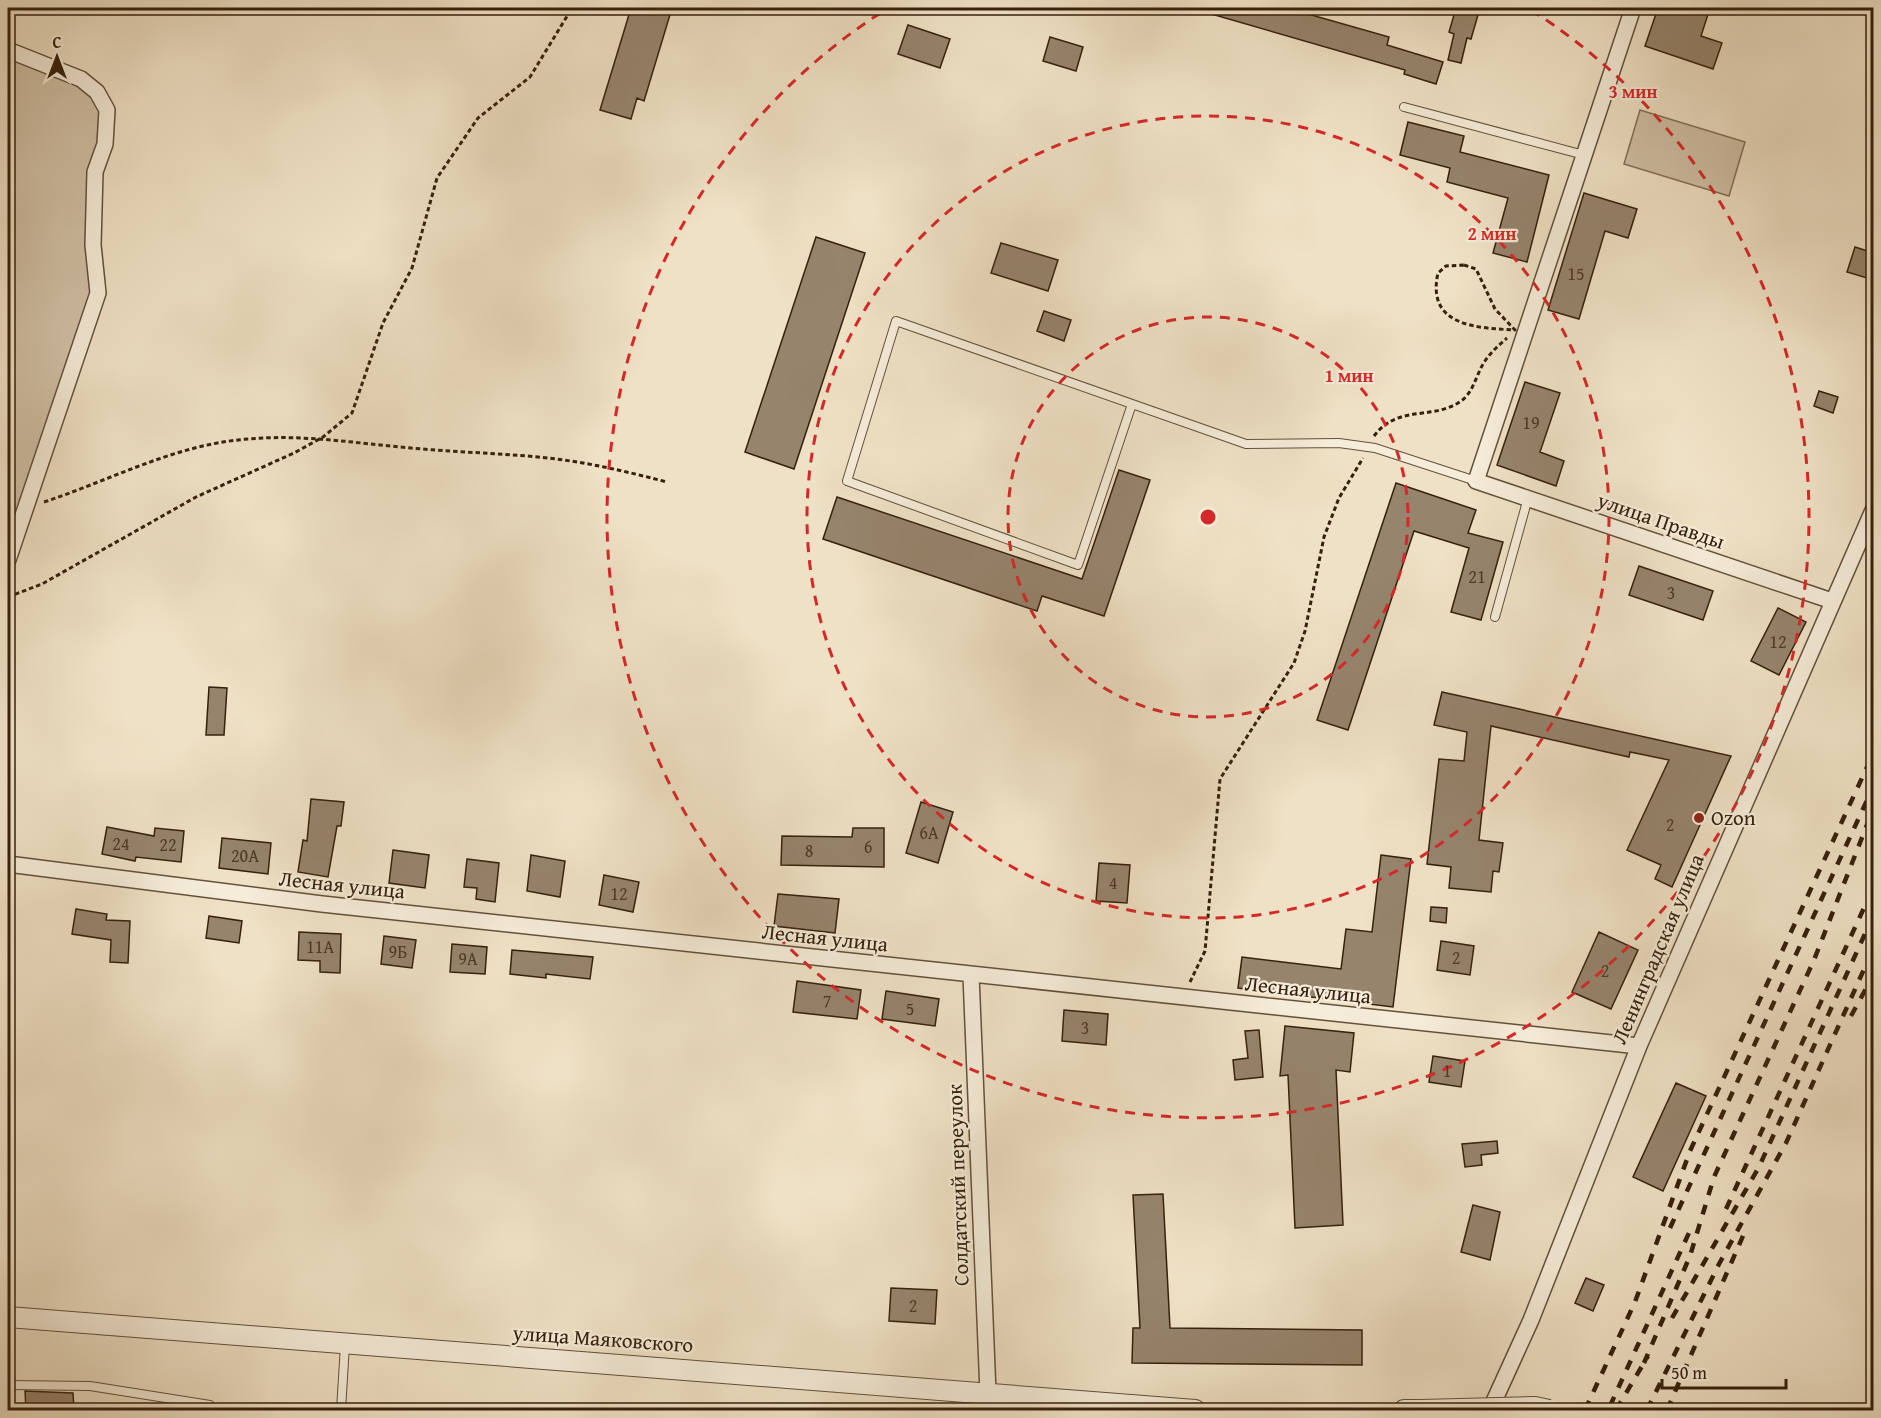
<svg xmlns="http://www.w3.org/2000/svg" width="1881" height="1418" viewBox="0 0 1881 1418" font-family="'Gentium Book Plus',serif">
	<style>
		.green { fill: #d0c0a6; stroke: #83705a; stroke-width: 1.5 }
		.building { fill: #96846d; stroke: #36200d; stroke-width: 1.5 }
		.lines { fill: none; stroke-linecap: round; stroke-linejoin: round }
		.service-casing { stroke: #64503b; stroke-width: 10 }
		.minor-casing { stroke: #64503b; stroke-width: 18 }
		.tertiary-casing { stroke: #64503b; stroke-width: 22 }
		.path { stroke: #36200d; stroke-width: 3; stroke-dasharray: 4.5 3; stroke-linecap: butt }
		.service { stroke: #f5ecd9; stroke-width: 8 }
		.minor { stroke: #f5ecd9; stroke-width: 15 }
		.tertiary { stroke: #f5ecd9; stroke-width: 20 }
		.rail { stroke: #36200d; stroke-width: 4.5; stroke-dasharray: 10 10; stroke-linecap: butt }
		.tertiary-bridge-casing { stroke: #64503b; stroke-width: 22; stroke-linecap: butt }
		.tertiary-bridge { stroke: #f5ecd9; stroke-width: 20 }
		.ring { fill: none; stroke: #d62828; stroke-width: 3; stroke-dasharray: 10 8 }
		.poi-dot { fill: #8f2418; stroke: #f5ecd9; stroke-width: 2 }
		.labels { text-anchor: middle; stroke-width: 4.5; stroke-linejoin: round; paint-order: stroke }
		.number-label { font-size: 18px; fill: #4e3925 }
		.street-label { font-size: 21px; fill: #36200d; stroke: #f5ecd9 }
		.poi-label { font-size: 21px; fill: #36200d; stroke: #f5ecd9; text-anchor: start }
		.centre { fill: #d62828; stroke: #f5ecd9; stroke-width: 3 }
		.ring-label { font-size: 18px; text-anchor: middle; font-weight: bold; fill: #d62828; stroke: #f5ecd9; stroke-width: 4.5; stroke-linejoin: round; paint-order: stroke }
	</style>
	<rect width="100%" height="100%" fill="#efe1c5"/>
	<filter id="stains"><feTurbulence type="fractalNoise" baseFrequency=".00333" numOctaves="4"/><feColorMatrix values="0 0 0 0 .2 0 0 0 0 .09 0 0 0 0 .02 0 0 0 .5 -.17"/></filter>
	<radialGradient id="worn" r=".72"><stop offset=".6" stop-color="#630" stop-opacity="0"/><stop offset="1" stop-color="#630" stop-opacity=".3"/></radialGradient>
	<path class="green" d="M8,50L81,79L107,110L95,172L98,293L8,560Z
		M1640,110L1745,142L1729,196L1624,164Z"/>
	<path class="building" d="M631,8H672L644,101L637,98L631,119L600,110Z
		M1202,8H1287L1389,37L1387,45L1443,62L1436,84L1404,74L1405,70L1201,11Z
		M1456,8H1480L1471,39L1467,38L1461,63L1448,60L1454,34L1449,32Z
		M1658,8H1710L1701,36L1722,43L1713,69L1645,46Z
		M908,25L950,39L940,68L898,54Z
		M1050,37L1083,47L1076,71L1043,61Z
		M1408,122L1464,136L1460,152L1549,175L1527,262L1493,253L1508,198L1447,182L1450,168L1400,155Z
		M1584,193L1637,209L1628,238L1605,231L1579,319L1548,310Z
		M816,237L865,253L794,469L745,452Z
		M1001,243L1058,260L1048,291L991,273Z
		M1855,247L1874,253V280L1847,272Z
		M1044,311L1071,320L1064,341L1037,331Z
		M1525,382L1560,393L1540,452L1564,461L1556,486L1497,465Z
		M1819,391L1838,397L1833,413L1814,406Z
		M1119,470L1150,480L1104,616L1042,596L1037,611L823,539L837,497L1082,579Z
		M1396,483L1476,510L1468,533L1503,542L1481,620L1451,612L1469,548L1414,531L1348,730L1317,720Z
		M1639,566L1713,591L1703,620L1629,595Z
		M1778,608L1806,622L1779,675L1751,661Z
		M209,687L227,688L224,735H206Z
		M1442,692L1731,756L1672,887L1655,879L1661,865L1627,850L1669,760L1630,752L1629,757L1491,726L1479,840L1503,843L1499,872L1493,871L1491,892L1449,888L1451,867L1427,864L1439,759L1464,761L1467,732L1434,725Z
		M311,799L344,802L341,826H337L328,877L298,872L303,840L307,841Z
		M921,802L953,812L938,863L906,853Z
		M107,827L154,836L155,828L184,831L181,862L136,857L135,861L102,854Z
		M853,828H884V867L781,865L782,836L852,837Z
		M222,838L271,843L268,874L219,868Z
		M393,850L429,855L425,888L389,883Z
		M531,855L565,861L560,897L527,891Z
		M1381,855L1411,859L1393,1007L1238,988L1242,957L1341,969L1346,929L1372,932Z
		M467,859L499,863L495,902L476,899L477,888L464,887Z
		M1099,863L1130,865L1127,903L1096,901Z
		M604,875L639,882L633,912L599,905Z
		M778,894L839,899L835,933L774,926Z
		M1431,907L1447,908L1446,923L1430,921Z
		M76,909L107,914L106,920L130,921L128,963L110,962L111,940L72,934Z
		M209,916L242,921L239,943L206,938Z
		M299,932L341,934L340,973L320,972V961L298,960Z
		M1599,932L1638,950L1611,1009L1572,992Z
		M384,936L416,940L412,968L381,964Z
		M1441,941L1474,946L1470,975L1437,970Z
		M452,944L487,947L485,974L450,972Z
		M512,950L593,957L590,979L546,974V978L510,974Z
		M797,981L861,990L857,1019L793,1012Z
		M886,991L939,999L935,1026L882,1019Z
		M1064,1010L1108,1014L1106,1045L1062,1041Z
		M1285,1026L1354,1033L1350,1072L1336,1070L1343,1225L1295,1228L1288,1075L1280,1076Z
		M1259,1030L1263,1077L1235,1080L1233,1060L1248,1058L1245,1031Z
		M1433,1056L1465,1061L1461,1087L1429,1082Z
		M1676,1083L1706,1096L1663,1191L1633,1177Z
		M1497,1141L1498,1153L1481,1155L1482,1165L1465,1167L1462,1144Z
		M1163,1194L1170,1328L1362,1330V1365L1132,1363L1133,1328H1140L1133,1195Z
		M1473,1205L1500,1212L1490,1260L1461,1252Z
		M1586,1278L1604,1285L1593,1311L1575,1303Z
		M891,1288L937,1290L935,1324L889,1321Z
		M25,1391L73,1393L74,1410H26Z"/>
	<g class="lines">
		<g class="service-casing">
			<path id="service" d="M1404,107L1584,155
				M1132,404L1078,565L847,481L896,321L1246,444L1339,443L1375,448L1476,481
				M1495,617L1528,498
				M8,1385L90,1386L210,1405L213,1410
				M341,1410L345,1345"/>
		</g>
		<g class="minor-casing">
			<path id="minor" d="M1633,8L1476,481L1832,601
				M8,50L81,79L97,92L107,110L105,144L95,172L93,245L98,293L8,560
				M8,864L322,904L1639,1046
				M971,975L988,1393
				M1490,1410L1531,1320L1639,1046L1874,508"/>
		</g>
		<g class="tertiary-casing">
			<path id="tertiary" d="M8,1317L1195,1410
				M1404,1410H1421"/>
		</g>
		<path class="path" d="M1464,265L1476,269L1495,309L1515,330C1476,328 1426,326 1438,273L1446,266Z
			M1374,436C1398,404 1432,421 1461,401C1474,392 1476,374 1485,361C1491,352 1499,345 1507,338
			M44,502C108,481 171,447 238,440C297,433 353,443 411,448C453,452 495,453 538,457C582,461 625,471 667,482
			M8,597L42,584L196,497L294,453L323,437L352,413L383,323L412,268L437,178L478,118L530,77L572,8
			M1190,982L1205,951L1220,779L1294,663L1305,631L1324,537L1339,498L1363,458"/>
		<use href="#service" class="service"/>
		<use href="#minor" class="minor"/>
		<use href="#tertiary" class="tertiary"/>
		<path class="rail" d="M1851,1016L1874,974
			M1726,1209L1874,886
			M1670,1228L1874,785
			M1672,1318L1759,1167L1874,914
			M1644,1363L1690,1256L1714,1177L1814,960L1874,807
			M1610,1406L1693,1224
			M1585,1410L1635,1302L1690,1151L1874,752
			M1616,1410L1648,1356
			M1647,1410L1719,1264L1786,1143L1874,947
			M1667,1410L1746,1229"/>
		<g class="tertiary-bridge-casing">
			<path id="tertiary-bridge" d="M1421,1410L1535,1407L1549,1410"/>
		</g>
		<use href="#tertiary-bridge" class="tertiary-bridge"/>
	</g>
	<g class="ring">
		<circle cx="1208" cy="517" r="200"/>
		<circle cx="1208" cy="517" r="401"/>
		<path d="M1531 10A601 601 0 1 1 885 10"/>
	</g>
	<circle class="poi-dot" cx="1699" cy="818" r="6"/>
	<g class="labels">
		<g class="number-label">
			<text x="1576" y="280">15</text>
			<text x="1531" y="429">19</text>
			<text x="1477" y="583">21</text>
			<text x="1671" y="599">3</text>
			<text x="1778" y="648">12</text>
			<text x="1670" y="831">2</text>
			<text x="929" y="839">6А</text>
			<text x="121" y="850">24</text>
			<text x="168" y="851">22</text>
			<text x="868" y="853">6</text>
			<text x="809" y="857">8</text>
			<text x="245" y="862">20А</text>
			<text x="1113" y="889">4</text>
			<text x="619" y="900">12</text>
			<text x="320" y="953">11А</text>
			<text x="398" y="958">9Б</text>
			<text x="1456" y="964">2</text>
			<text x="468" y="965">9А</text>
			<text x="1605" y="977">2</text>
			<text x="827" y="1007">7</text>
			<text x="910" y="1015">5</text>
			<text x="1085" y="1034">3</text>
			<text x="1447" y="1077">1</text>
			<text x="913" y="1312">2</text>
		</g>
		<g class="street-label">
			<text transform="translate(1661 521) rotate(19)" y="7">улица Правды</text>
			<text transform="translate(342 885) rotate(6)" y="7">Лесная улица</text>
			<text transform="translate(825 938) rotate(6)" y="7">Лесная улица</text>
			<text transform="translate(1658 949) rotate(-67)" y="7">Ленинградская улица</text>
			<text transform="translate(1308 990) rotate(6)" y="7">Лесная улица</text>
			<text transform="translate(958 1185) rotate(-92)" y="7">Солдатский переулок</text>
			<text transform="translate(603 1339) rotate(4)" y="7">улица Маяковского</text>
		</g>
		<g class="poi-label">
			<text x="1711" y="825">Ozon</text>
		</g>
	</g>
	<circle cx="1208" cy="517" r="9" class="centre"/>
	<g class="ring-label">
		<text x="1633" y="98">3 мин</text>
		<text x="1492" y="240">2 мин</text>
		<text x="1349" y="382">1 мин</text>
	</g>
	<rect width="1881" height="1418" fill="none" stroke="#efe1c5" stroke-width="30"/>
	<rect x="9" y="9" width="1863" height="1400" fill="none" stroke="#36200d" stroke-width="3"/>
	<rect x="15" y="15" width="1851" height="1388" fill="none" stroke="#36200d" stroke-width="1.5"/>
	<g transform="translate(57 57)" stroke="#f5ecd9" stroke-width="4.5" paint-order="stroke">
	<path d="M0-4.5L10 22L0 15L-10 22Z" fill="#36200d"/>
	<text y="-9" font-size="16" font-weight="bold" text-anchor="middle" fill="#36200d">С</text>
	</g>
	<path d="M1662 1379v9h124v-9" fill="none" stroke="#36200d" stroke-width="3"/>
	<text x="1671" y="1379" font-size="18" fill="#36200d" stroke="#f5ecd9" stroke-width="4.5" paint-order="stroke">50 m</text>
	<rect width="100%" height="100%" filter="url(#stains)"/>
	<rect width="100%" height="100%" fill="url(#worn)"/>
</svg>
